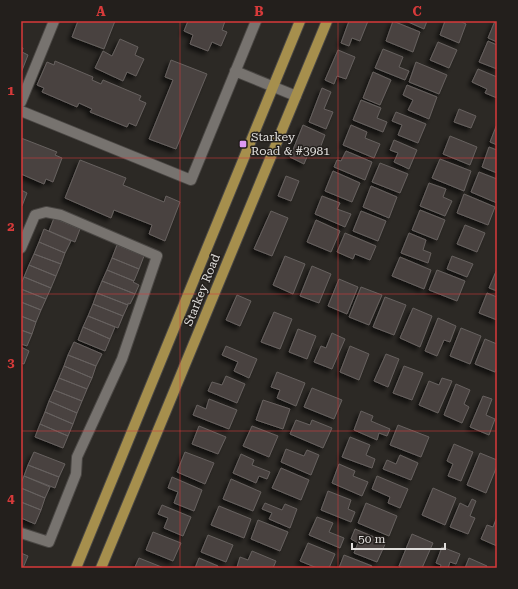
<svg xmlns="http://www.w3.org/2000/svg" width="518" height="589" viewBox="0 0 518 589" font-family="'Roboto Serif',serif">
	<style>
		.building { fill: #494341; stroke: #67615f; filter: url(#shadow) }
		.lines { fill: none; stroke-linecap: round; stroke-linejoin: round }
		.minor-casing { stroke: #4a4744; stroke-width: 12 }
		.major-casing { stroke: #4a4744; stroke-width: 12 }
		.minor { stroke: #77736f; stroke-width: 10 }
		.major { stroke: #a68f4d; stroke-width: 10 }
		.grid { fill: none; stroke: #d73a3a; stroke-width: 1; stroke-opacity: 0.55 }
		.poi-dot { fill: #dd99f3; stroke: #231f1c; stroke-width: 1.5 }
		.labels { text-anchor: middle; stroke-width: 3; stroke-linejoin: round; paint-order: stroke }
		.poi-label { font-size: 12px; fill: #e0dedc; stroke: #231f1c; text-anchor: start }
		.street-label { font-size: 12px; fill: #e0dedc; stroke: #231f1c }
		.neatline { fill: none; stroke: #d73a3a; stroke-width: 1.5 }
		.grid-label { font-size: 13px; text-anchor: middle; font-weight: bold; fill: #d73a3a }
	</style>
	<defs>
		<filter id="shadow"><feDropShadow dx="-3.5" dy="3.5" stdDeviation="2" flood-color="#0009"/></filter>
	</defs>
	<rect width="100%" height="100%" fill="#2c2925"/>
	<path class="building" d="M78,21H115L104,49L72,37Z
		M188,21H225L222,30L227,32L221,46L212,42L208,51L190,44L193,35L184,31Z
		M349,21H368L360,41L352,38L349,46L341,43Z
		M393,21L420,32L413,52L386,41Z
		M406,21H427L424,29Z
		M445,21H460L466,24L459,43L440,35Z
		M495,21H497V42L488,38Z
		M120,39L138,47L135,55L144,59L136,76L127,72L123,81L95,68L103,51L112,56Z
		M488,41L497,45V69L479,62Z
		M438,42L457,50L449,68L430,60Z
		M21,47L23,48L22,52L28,55L21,73Z
		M383,49L403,57L399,67L409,71L405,80L375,68Z
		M338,50L355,57L346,79L337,76L334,84L325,80Z
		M171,60L207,74L176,149L149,139L173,80L165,77Z
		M55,61L93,77L92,80L101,84L103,80L141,96L139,100L146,103L136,126L129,123L127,127L90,112L92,109L79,103L77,107L42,92L44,88L37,85L47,62L54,65Z
		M416,62L447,75L439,94L409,82Z
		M478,69L497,77V98L485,93L487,89L472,82Z
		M373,72L391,80L380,105L363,98Z
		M407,85L437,97L429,119L408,110L413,100L403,95Z
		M322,88L331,92L324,109L333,112L326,129L309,122Z
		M361,100L381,108L377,118L387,122L383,132L353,120Z
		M459,109L476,116L471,128L454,122Z
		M396,112L426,124L418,143L398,135L402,125L392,121Z
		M497,124V145L490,142Z
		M303,125L325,135L319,151L311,147L304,164L290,157Z
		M351,125L367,132L365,138L380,144L374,158L343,145Z
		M450,136L477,147L470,165L443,154Z
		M21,138L57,152L55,155L62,158L53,182L46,179L44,184L21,174Z
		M394,140L417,150L409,169L394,162L398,153L390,150Z
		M489,147L497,150V173L482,167Z
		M346,151L372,162L365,180L334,167L337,160L341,161Z
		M440,159L471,171L464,191L432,178Z
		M80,160L126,178L123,185L164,202L166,196L180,202L165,241L149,234L152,225L114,210L111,218L65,198Z
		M380,163L408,174L400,193L372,182Z
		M333,171L360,183L352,202L325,191Z
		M479,172L497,179V203L471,192Z
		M286,176L299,181L291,201L278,196Z
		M429,183L446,189L443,197L452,201L445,216L420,206Z
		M371,186L397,197L389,218L363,207Z
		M21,190L27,193L22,206L21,205Z
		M464,194L495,207L488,225L457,213Z
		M322,196L340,203L337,209L351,214L345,227L315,214Z
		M420,210L445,220L437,240L412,230Z
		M271,211L288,218L272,256L254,249Z
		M361,211L386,221L378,241L353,231Z
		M54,218L80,229L75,242L49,231Z
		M316,220L340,231L331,252L307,242Z
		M465,225L485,233L477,252L457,244Z
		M44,229L71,241L65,253L39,242Z
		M345,233L376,246L370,260L355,254L353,259L337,252Z
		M409,233L426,240L423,250L431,253L428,263L401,253Z
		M39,242L65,253L61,264L34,254Z
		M117,245L144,256L139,269L112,258Z
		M34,254L61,264L56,276L29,265Z
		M285,256L305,264L293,294L273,285Z
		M452,256L473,264L467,277L447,269Z
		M400,257L431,270L424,289L392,276Z
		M112,258L139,269L134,281L107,270Z
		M29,265L56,276L51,288L24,277Z
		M312,266L331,274L319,303L300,296Z
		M497,269V291L489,288Z
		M107,270L134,281L133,282L139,285L135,294L102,281Z
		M437,270L465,281L457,301L429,290Z
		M24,277L51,288L46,299L21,289V284Z
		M339,279L358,287L347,314L328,306Z
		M102,281L135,294L130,304L128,303V305L97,293Z
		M361,287L382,295L369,325L349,317Z
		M21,289L46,299L41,310L21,302Z
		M97,293L128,305L123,316L93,304Z
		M487,293L497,297V320L479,313Z
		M237,295L251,301L240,326L226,320Z
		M385,297L406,305L394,335L373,327Z
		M21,302L41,310L36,322L21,316Z
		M93,304L123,316L118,328L88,316Z
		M413,308L432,316L420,347L400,338Z
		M274,312L292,319L280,349L261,342Z
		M21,316L36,322L32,334L21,330Z
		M88,316L115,327L110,339L83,327Z
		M438,318L456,326L450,342L444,340L437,356L425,351Z
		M83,327L110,339L105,351L78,340Z
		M461,328L481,336L470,364L450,356Z
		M298,329L316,336L307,359L289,352Z
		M21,330L32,334L27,346L21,344Z
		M332,333L345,339L332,369L314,362L321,346L326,348Z
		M485,339L497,344V367L495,372L475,364Z
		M74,342L102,354L96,366L68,355Z
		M226,346L257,359L249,378L234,371L238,362L222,355Z
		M350,346L369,354L359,380L340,372Z
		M21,347L29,351L24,364L21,363Z
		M386,354L399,359L388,387L374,381Z
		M68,355L96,366L92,378L64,366Z
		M64,366L92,378L87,389L59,378Z
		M404,366L423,373L412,400L393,393Z
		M277,372L305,383L296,406L277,398L280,390L271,387Z
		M226,376L245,384L237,403L208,391L212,382L222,385Z
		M59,378L87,389L82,401L54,390Z
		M442,378L452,381L438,413L419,405L429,381L439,385Z
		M456,384L470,390L464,404L469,407L462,423L444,415Z
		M312,388L342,400L334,419L304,407Z
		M54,390L82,401L77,413L49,401Z
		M483,396L492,399L486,415L495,419L489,435L470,427Z
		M209,399L237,410L229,429L193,415L197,405L206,409Z
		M263,400L290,409L283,429L256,420Z
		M49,401L77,413L73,424L45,412Z
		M361,411L373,416L371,421L390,429L387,436L379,433L377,440L354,430Z
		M45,412L73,424L68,436L40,424Z
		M296,420L310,425L312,420L332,428L323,448L290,434Z
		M40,424L68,436L63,448L35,437Z
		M398,425L429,437L421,457L390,445Z
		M199,426L226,437L218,454L192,444Z
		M252,426L278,436L269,457L243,446Z
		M350,437L370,445L366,455L375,459L372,468L342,457Z
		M454,444L473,452L461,481L448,476L453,464L447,461Z
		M286,449L304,456L307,450L319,455L311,475L281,462Z
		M34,452L65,464L59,477L28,465Z
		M185,452L214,463L205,484L177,472Z
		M480,453L497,460V466L486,493L467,485Z
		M241,454L254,460L252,465L270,472L267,479L259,476L256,483L233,473Z
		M400,455L418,463L411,480L383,469L387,460L396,464Z
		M339,464L355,471L353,476L368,482L362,496L332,483Z
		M28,465L59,477L55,488L24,476Z
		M281,468L309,480L301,500L272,488Z
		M24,476L50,487L45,498L21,488V483Z
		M377,476L408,489L400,508L388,503L390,497L372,489Z
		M172,477L202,490L194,511L174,503L178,492L168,488Z
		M231,479L261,492L253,511L223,499Z
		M21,488L45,498L41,510L21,502Z
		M433,488L456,498L445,525L422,515Z
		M328,491L351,500L348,509L355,512L351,522L321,510Z
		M472,499L476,501L470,516L475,518L468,534L450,527L460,503L468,507Z
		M21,502L41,510L35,524L21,518Z
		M265,503L282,510L285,504L297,509L290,528L269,519L272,513L262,509Z
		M366,503L397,516L389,536L358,523Z
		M162,505L191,517L183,536L164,528L168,518L158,514Z
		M219,506L251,519L244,538L211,525Z
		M317,517L333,523L329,532L344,538L340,548L309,535Z
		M497,517V546L481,539L487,525L493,527Z
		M258,520L288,532L280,551L251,539Z
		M355,529L386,542L377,562L354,553L358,543L351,539Z
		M153,532L181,543L173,561L146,550Z
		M412,534L433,543L422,568H404L399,566Z
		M208,535L233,545L226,562L201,552Z
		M308,543L335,554L329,568H317L300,561Z
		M442,547L460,554L456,564L450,562L448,568H440L441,565L436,563Z
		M252,551L276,561L273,568H240L237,567L240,557L248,560Z
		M21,553L28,556L23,568H21Z
		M344,555L372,566L371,568H339Z
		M139,558L164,568H138L135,567Z
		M199,558L218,566V568H195Z
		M469,558L487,566L486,568H465Z"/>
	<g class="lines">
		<g class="minor-casing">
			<path id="minor" d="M235,71L296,96
				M21,102L54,21
				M21,111L191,180L256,21
				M21,248L35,215L46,212L61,215L157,256L122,359L77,457L76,474L49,542L21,533"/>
		</g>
		<g class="major-casing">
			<path id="major" d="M76,568L300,21
				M101,568L327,21"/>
		</g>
		<use href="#minor" class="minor"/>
		<use href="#major" class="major"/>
	</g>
	<path class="grid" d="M180,21V568M338,21V568M21,158H497M21,294H497M21,431H497"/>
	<rect class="poi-dot" x="239" y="140" width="8" height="8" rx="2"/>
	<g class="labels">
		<g class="poi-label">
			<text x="251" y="141">Starkey<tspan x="251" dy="14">Road &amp; #3981</tspan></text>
		</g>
		<g class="street-label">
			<text transform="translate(202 290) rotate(-68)" y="4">Starkey Road</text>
		</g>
	</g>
	<rect width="518" height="589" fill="none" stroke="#231f1c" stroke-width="44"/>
	<path d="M352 543v6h93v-6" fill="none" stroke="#e0dedc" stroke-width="2"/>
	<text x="358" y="543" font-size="12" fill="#e0dedc" stroke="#231f1c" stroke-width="3" paint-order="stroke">50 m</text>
	<rect x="22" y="22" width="474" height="545" class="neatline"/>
	<g class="grid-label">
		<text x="101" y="16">A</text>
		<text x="259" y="16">B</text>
		<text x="417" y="16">C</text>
		<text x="11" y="95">1</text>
		<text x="11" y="231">2</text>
		<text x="11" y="367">3</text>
		<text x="11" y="503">4</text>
	</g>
</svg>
